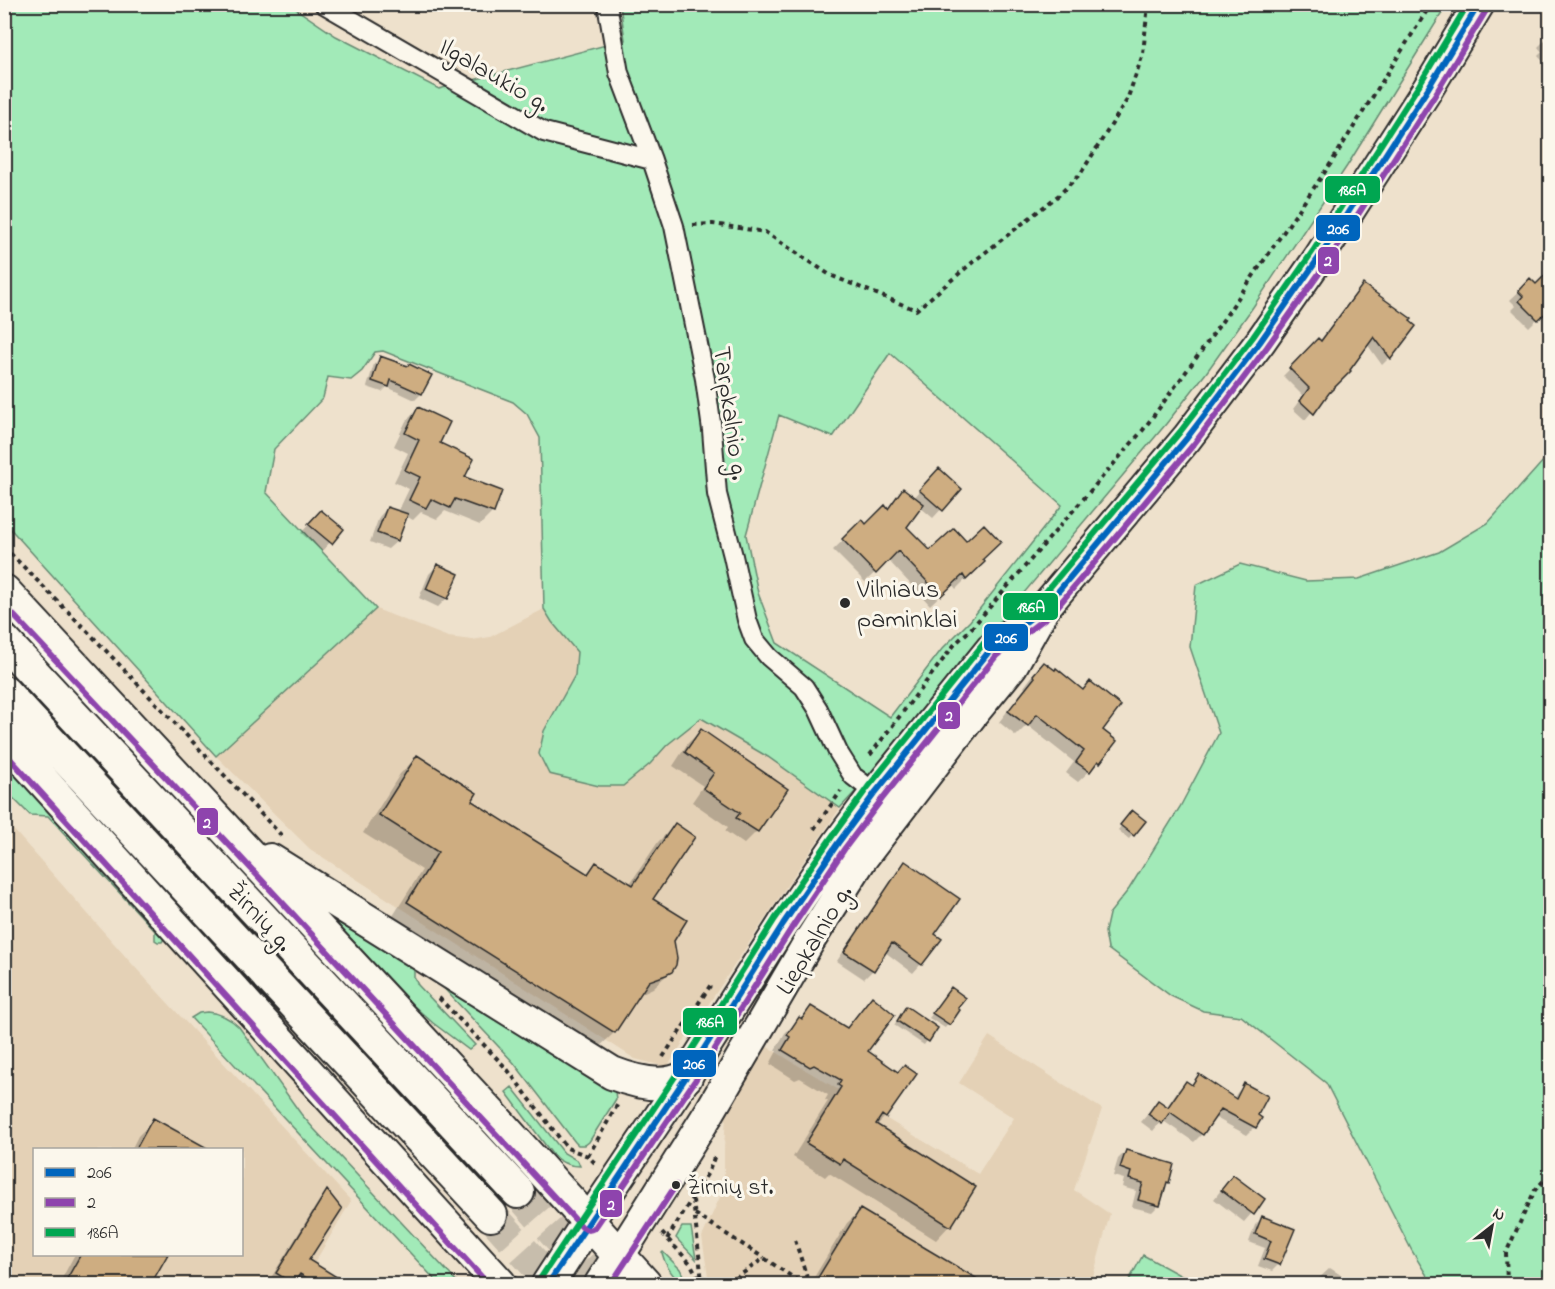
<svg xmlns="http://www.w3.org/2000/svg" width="1555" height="1289" viewBox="0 0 1555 1289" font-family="'Indie Flower',sans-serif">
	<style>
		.built { fill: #e4d1b6; fill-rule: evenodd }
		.green { fill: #a2eab8; stroke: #668a72; stroke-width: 1.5; fill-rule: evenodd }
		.shadow { fill: #0003 }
		.building { fill: #cead81; stroke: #2b2b2b; stroke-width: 1.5 }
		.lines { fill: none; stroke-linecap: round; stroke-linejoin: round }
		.trunk-tunnel { stroke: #c7bdac; stroke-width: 32; stroke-dasharray: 32 16; stroke-linecap: butt }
		.minor-casing { stroke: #2b2b2b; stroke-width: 22 }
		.primary-casing { stroke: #2b2b2b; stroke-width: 34 }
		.trunk-casing { stroke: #2b2b2b; stroke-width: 36 }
		.path { stroke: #2b2b2b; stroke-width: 4; stroke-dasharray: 4.5 4.5; stroke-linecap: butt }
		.minor { stroke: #fbf7ec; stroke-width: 18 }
		.primary { stroke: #fbf7ec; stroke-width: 30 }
		.trunk { stroke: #fbf7ec; stroke-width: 32 }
		.bus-1-casing { stroke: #fbf7ec; stroke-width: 10 }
		.bus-2-casing { stroke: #fbf7ec; stroke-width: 10 }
		.bus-3-casing { stroke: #fbf7ec; stroke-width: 10 }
		.bus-1 { stroke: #0065bd; stroke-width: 6 }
		.bus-2 { stroke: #8e44ad; stroke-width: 6 }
		.bus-3 { stroke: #00a651; stroke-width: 6 }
		.poi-dot { fill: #2b2b2b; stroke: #fbf7ec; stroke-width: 2 }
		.labels { text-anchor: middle; stroke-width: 6; stroke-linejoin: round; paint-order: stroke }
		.bus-label { font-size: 24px; fill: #2b2b2b; stroke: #fbf7ec; text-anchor: start }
		.street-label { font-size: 26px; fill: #2b2b2b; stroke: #fbf7ec }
		.poi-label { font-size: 26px; fill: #2b2b2b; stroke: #fbf7ec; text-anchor: start }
		.line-badge { stroke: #fbf7ec; stroke-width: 2 }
		.badge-label { font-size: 16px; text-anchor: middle; font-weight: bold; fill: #fff }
	</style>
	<rect width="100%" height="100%" fill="#eee1cc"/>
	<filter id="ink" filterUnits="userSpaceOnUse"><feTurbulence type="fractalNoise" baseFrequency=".0167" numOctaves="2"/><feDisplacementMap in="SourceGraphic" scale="12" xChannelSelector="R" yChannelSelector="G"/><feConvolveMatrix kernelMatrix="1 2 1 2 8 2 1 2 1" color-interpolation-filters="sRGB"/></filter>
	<g filter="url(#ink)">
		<path class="built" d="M376,609L448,637L472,640L490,637L544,609L552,622L577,652L575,675L544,731L539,754L650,764L667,745L701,718L768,757L840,808L788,884L667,1067L635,1059L310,849L216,756Z
			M4,819L133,965L351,1201L302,1284H5ZM34,1150H242V1254H34Z
			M989,1036L1102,1109L1074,1190L1110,1214L1091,1284H709L702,1237L724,1188V1149L726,1116L766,1046L978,1174L1014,1118L959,1083Z"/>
		<path class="green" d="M5,5H290L336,36L439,89L625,40L620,5H1447L1347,166L1253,307L1206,373L1166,424L975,651L897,747L840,808L768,757L701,718L667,745L650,764L623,786H599L549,774L539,754L544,731L575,675L577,652L552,622L544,609L540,438L527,414L513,402L383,351L375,352L362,371L351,380L328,377L323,398L274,449L266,492L376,609L216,756L5,523ZM890,353L1062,505L970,621L942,649L890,717L777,643L758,593L746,535L779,415L833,437Z
			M1544,460L1550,461V1284H1432L1412,1251L1326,1083L1241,1016L1203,1011L1171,996L1108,949L1105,932L1109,914L1129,889L1180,807L1219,733L1190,647L1196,585L1240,564L1306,581L1359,579L1439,552L1488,523Z
			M4,763L163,933L165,937L162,942H158L155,940V931L48,816L30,815L6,791L8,773L5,770Z
			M315,900L414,967V977L418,985L475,1045L469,1050L433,1023L414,1006Z
			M436,980L614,1085L616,1099L589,1142L585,1145H578L575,1142L514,1063Z
			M207,1012C220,1013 230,1018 239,1027L301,1114L314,1129L459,1284H439L191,1018L199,1013Z
			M512,1087L564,1153L578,1161L580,1166C569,1166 560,1163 552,1154L506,1092Z
			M682,1227H691L696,1259L676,1238Z
			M663,1252L680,1269L687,1284H681C672,1274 665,1266 662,1253Z
			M1143,1255L1196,1284H1127Z"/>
		<path class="shadow" d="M1550,35V69L1538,56L1542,52L1538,47Z
			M1530,281L1550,306L1529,327L1512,310L1516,306L1510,300Z
			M1363,286L1414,326L1389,358L1382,365L1367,344L1305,420L1293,409L1303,396L1283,376L1318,340L1319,342L1356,293Z
			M381,358L430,375L421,394L415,400L387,387L382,392L367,387L374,364Z
			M418,409L438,444L463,478L500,492L492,513L480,525L445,511L437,519L421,512L413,520L406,516L397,541L388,549L370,542L379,517L387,508L398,512L409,489L394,482L408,453L394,446L406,421Z
			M931,478L960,489L933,518L920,507L905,527L929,552L981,559L983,562L956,589L952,584L930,605L888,560L865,582L833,550L862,522L866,526L887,509L903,490L914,498Z
			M313,520L342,529L322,551L301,533Z
			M437,566L447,598L438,607L419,598L429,574Z
			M1033,675L1115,741L1099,762L1078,782L1066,773L1074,762L1027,725L1016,736L999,722L1025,688L1024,687Z
			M701,731L786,789L757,831L744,844L725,831L728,827L692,802L703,786L673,766L688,743Z
			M417,757L470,802L586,874L596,864L629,885L658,842L675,825L651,899L672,941L671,971L653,988L638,995L614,1033L597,1049L391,919L422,870L363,833L400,774Z
			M1129,816L1144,821L1129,839L1118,830Z
			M905,862L933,934L940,939L921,964L913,973L885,952L873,970L864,979L837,961L897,871Z
			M948,993L958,1010L945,1028L929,1018Z
			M873,998L866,1051L885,1117L876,1126L949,1226L936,1240L829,1173L825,1177L793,1157L828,1101L825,1100L828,1095L800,1078L795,1080L770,1064L777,1051L775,1050L785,1033L811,1008L846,1029L859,1012Z
			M903,1012L936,1028L924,1045L894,1025Z
			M1200,1076L1233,1099L1237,1093L1244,1085L1255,1127L1247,1135L1214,1117L1202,1134L1194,1142L1162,1120L1153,1131L1141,1122L1158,1102L1166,1108L1178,1090L1186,1083L1190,1086Z
			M154,1120L206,1150H131L138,1136Z
			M1126,1151L1167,1182L1165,1185L1159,1205L1152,1212L1132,1207L1136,1191L1122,1187L1124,1179L1113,1176L1118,1159Z
			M1225,1185L1263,1200L1244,1222L1214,1199Z
			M327,1192L306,1260L343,1283L342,1284H298L293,1281L290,1284H274L269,1281L320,1199Z
			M860,1211L983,1284H810L847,1223Z
			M1262,1218L1293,1230L1279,1264L1272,1271L1258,1266L1265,1248L1249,1242L1255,1225Z
			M75,1254H166L149,1284H59Z
			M1330,1268L1350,1281L1348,1284H1313Z
			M4,1278L16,1284H4Z"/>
		<path class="building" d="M1551,269V308L1538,320L1519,301L1523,296L1518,291L1530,278L1536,284Z
			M1363,284L1412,319L1410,321L1416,326L1391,359L1374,337L1350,370L1351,371L1329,393L1314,414L1300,401L1309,388L1289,368L1318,338L1321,341Z
			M380,356L408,366L409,364L432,375L422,394L391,380L389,387L372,381Z
			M418,407L450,422L440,443L474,459L465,477L502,491L494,513L455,499L450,508L431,499L426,508L409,500L420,477L405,470L419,440L405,433Z
			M939,468L962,489L943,511L919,490Z
			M903,488L924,504L907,527L930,550L954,528L966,541L984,524L1001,542L983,559L985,562L966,580L963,575L941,596L898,551L876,574L842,539L862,519L866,524L885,505L888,509Z
			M387,507L408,514L398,541L377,533Z
			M321,510L344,529L332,544L308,524Z
			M437,564L459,574L448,599L426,589Z
			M1044,662L1055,670L1056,668L1083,690L1090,681L1121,706L1103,730L1117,741L1100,763L1098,761L1090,772L1076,762L1084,751L1037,714L1028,726L1008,711L1035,677L1033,675Z
			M701,729L788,789L758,832L736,818L740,813L703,788L714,773L685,752Z
			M417,755L477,793L472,801L588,874L596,862L633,885L675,823L695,837L653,899L687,920L674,941L677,958L676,965L672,972L666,975L649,981L615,1033L407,902L438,852L379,815Z
			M1132,810L1146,821L1134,836L1120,825Z
			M905,861L960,899L935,934L942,939L922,965L892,943L874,971L844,952Z
			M951,987L966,998L958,1008L960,1010L950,1025L932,1013Z
			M872,996L895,1015L868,1051L898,1072L904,1065L917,1074L886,1118L882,1115L876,1124L976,1187L951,1227L843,1159L840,1164L806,1143L841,1087L838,1085L841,1080L814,1065L810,1067L782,1050L790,1037L787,1035L799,1017L802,1019L811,1006L847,1028Z
			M906,1006L938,1028L929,1042L897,1021Z
			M1199,1074L1236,1099L1244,1083L1268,1096L1258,1115L1262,1118L1256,1128L1221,1109L1203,1135L1170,1112L1162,1124L1148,1114L1158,1100L1168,1107L1186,1081L1192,1085Z
			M153,1118L209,1149H136Z
			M1126,1150L1174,1164L1169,1183L1167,1182L1160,1206L1138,1200L1143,1183L1129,1179L1131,1172L1120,1168Z
			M1233,1175L1265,1199L1254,1215L1221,1190Z
			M327,1190L342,1209L309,1260L348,1284H317L300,1274L293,1284L276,1273Z
			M860,1209L927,1249L986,1284H814Z
			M1262,1216L1295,1229L1280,1265L1264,1259L1271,1241L1255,1234Z
			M81,1254H168L151,1284H64Z"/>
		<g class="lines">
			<path class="trunk-tunnel" d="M518,1192L599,1284
				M491,1215L553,1284"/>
			<g class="minor-casing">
				<path id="minor" d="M324,4L544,132L652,160
					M607,4L619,73L652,160L674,226L705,379L712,430L717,494L733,556L747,620L754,639L769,657L804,687L818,709L838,752L853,776L875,793"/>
			</g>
			<g class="primary-casing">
				<path id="primary" d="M589,1221L686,1077L783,924L838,843L875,793L991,649L1033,617
					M619,1256L709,1113L810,940L861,860L972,715L1012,666L1045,607L1187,438L1260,342L1320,256L1427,90L1479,4"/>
			</g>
			<g class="trunk-casing">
				<path id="trunk" d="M4,591L498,1122L645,1284
					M4,641L518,1192
					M4,692L491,1215
					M4,738L500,1284
					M270,860L612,1073C630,1080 653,1087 673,1082C677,1081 682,1079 686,1077
					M548,1284L589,1221
					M601,1284L619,1256"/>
			</g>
			<path class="path" d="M693,225L713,224L765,232L830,275L916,310L973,262L1059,195L1081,173L1127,100L1143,54L1148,4
				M4,547L94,638L282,836
				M870,755L955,644L969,631L1143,430L1205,346L1331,163L1431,4
				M814,829L841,791
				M439,998L507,1069L567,1148L588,1156L597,1165
				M663,1057L712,983
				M588,1156L619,1102
				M693,1200L702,1282
				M695,1214L764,1258
				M662,1233L691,1264L701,1284
				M667,1239L709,1171L715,1155
				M795,1240L809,1284
				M728,1284L764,1258L803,1284
				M1507,1284L1506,1253L1535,1190L1550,1174"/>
			<use href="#minor" class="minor"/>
			<use href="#primary" class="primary"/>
			<use href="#trunk" class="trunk"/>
			<g class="bus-1-casing">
				<path id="bus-1" d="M548,1284L686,1077L783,924L838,843L875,793L991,649L1045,607L1187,438L1260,342L1320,256L1427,90L1479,4"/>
			</g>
			<g class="bus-2-casing">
				<path id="bus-2" d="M4,605L232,848L582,1227C587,1231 592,1231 596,1226L694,1082L791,929L845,848L882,799L997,655L1052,613L1194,444L1267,347L1328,261L1435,95L1487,9
					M4,752L488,1284
					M611,1284L676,1185"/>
			</g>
			<g class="bus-3-casing">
				<path id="bus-3" d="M540,1279L678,1072L775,919L831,838L868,787L984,643L1039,600L1180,432L1253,337L1313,251L1419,85L1468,4"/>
			</g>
			<use href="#bus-1" class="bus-1"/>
			<use href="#bus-2" class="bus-2"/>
			<use href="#bus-3" class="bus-3"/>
		</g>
	</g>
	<g class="poi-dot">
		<circle cx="845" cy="603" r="6"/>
		<circle cx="676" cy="1185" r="5"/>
	</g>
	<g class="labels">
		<g class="bus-label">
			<text x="687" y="1194">Žirnių st.</text>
		</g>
		<g class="street-label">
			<text transform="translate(495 74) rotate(30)" y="9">Ilgalaukio g.</text>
			<text transform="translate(732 413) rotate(82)" y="9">Tarpkalnio g.</text>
			<text transform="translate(261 916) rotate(47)" y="9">Žirnių g.</text>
			<text transform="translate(813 939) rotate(-59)" y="9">Liepkalnio g.</text>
		</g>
		<g class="poi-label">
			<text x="857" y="597">Vilniaus<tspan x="857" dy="30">paminklai</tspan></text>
		</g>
	</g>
	<g class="line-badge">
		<rect x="1324" y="175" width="57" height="29" rx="6" fill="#00a651"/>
		<rect x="1315" y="214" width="46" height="28" rx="6" fill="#0065bd"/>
		<rect x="1317" y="246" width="23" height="29" rx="6" fill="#8e44ad"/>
		<rect x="1002" y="592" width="57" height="29" rx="6" fill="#00a651"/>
		<rect x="983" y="623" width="46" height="29" rx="6" fill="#0065bd"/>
		<rect x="937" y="701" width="24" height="29" rx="6" fill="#8e44ad"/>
		<rect x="196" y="807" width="23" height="29" rx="6" fill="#8e44ad"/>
		<rect x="682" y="1007" width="56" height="29" rx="6" fill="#00a651"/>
		<rect x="672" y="1049" width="45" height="29" rx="6" fill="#0065bd"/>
		<rect x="599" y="1189" width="24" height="29" rx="6" fill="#8e44ad"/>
	</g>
	<g class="badge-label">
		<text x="1352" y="195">186A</text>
		<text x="1338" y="234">206</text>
		<text x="1328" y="266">2</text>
		<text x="1031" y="612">186A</text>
		<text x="1006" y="643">206</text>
		<text x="949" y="721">2</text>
		<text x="207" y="828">2</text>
		<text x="710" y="1027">186A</text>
		<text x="694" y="1069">206</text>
		<text x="611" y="1210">2</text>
	</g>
	<rect width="1555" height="1289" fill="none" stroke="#fbf7ec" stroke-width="24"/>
	<rect x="12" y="12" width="1531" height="1265" fill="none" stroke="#2b2b2b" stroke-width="2" filter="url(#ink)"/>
	<rect x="33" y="1148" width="210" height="108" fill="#fbf7ec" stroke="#a8a59f" stroke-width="1.5"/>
	<rect x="45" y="1168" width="30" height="9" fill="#0065bd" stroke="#a8a59f" stroke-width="1.5"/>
	<text x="87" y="1178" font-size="18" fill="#2b2b2b">206</text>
	<rect x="45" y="1198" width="30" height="9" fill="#8e44ad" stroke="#a8a59f" stroke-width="1.5"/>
	<text x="87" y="1208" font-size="18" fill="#2b2b2b">2</text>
	<rect x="45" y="1228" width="30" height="9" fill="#00a651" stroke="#a8a59f" stroke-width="1.5"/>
	<text x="87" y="1238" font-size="18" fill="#2b2b2b">186A</text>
	<g transform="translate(1492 1226) rotate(31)" stroke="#fbf7ec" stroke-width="4.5" paint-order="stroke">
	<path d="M0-4.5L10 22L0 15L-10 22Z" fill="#2b2b2b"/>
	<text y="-9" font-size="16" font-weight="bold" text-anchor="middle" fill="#2b2b2b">N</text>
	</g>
</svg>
